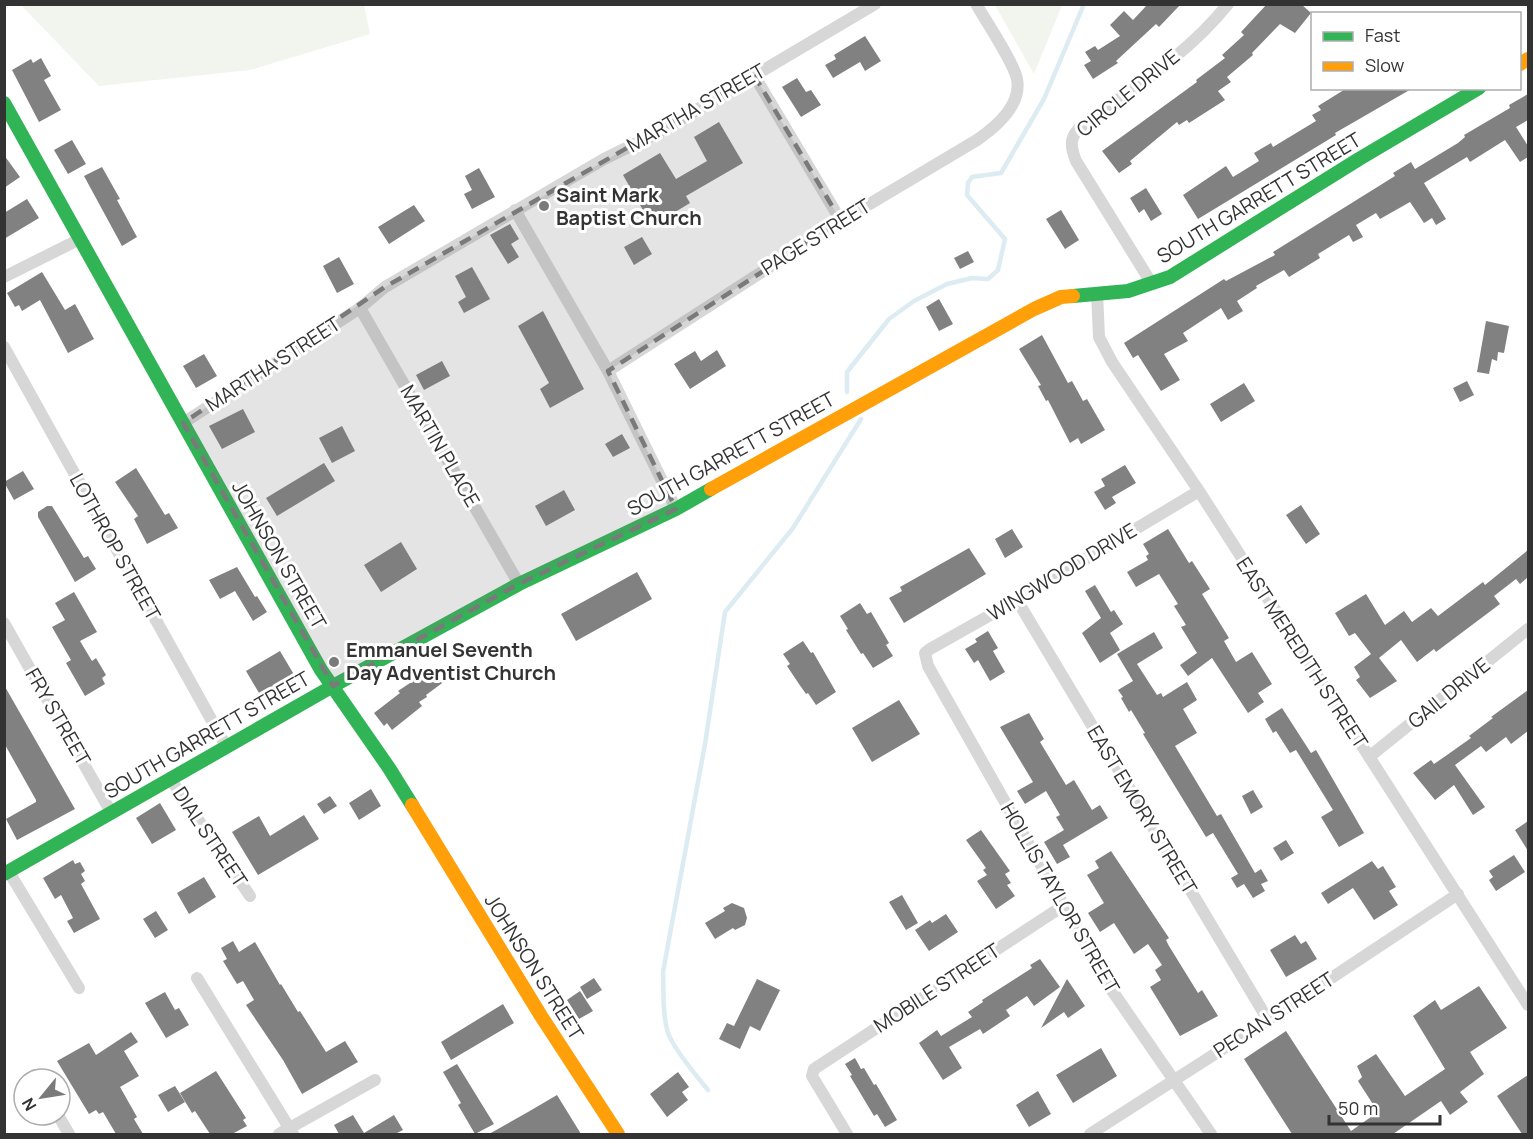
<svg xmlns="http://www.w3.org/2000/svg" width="1533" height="1139" viewBox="0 0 1533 1139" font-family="Manrope,sans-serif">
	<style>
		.green { fill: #f1f5ed }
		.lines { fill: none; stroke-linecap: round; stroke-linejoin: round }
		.stream { stroke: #ddebf3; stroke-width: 4.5 }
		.building { fill: #818181 }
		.street { stroke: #d7d7d7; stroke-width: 12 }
		.fast { stroke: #30b455; stroke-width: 14 }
		.slow { stroke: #ff9f0a; stroke-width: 14 }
		.marked { fill: #7a7a7a; fill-opacity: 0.2; stroke: #7a7a7a; stroke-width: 4.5; stroke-dasharray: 12 8; stroke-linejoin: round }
		.poi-dot { fill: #7a7a7a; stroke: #fff; stroke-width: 2 }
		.labels { text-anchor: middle; stroke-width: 6; stroke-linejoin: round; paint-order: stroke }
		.street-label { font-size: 20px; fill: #333; stroke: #fff }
		.poi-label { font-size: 20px; font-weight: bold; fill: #333; stroke: #fff; text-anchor: start }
	</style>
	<rect width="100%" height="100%" fill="#fff"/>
	<path class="green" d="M21,5H364L370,34L250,70L99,86Z
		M995,5H1062L1034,74Z"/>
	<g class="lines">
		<path class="stream" d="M847,392V372L889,319L914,301L947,284L972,278L988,279L998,270L1005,239L967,195L968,183L972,177L1001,173L1044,99L1084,4
			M708,1090C698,1078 673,1047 668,1033C662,1014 664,991 663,972L705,744L725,612L793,528L861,419"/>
	</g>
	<path class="building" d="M1148,4H1181L1159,27L1156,24L1116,61L1118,63L1093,79L1084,65L1091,61L1085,52L1095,46L1098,50L1120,36L1110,25L1124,11L1133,20Z
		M1267,4H1301L1311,13L1295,33L1280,24L1252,53L1253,55L1227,77L1231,82L1218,91L1225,100L1189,123L1187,120L1179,125L1177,122L1130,161L1132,164L1119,173L1102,151L1197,82L1196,80L1225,58L1222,55L1244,35L1241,32Z
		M865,36L881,61L865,71L860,62L833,78L825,65L836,59L834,55Z
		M41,58L51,76L44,80L61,110L39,122L12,70L31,59L33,63Z
		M797,78L806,92L811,90L821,105L801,117L782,87Z
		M1347,88H1413L1335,133L1336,135L1198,219L1183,195L1226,166L1233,177L1259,161L1254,153L1271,143L1273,147L1316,121L1312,115L1321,110L1318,106Z
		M1528,94V120L1516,127L1528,146V157L1520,162L1505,140L1470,162L1467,157L1424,183L1446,219L1436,225L1432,218L1424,223L1410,202L1380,219L1376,213L1356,225L1363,237L1353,242L1349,235L1318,254L1320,258L1289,277L1284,270L1256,286L1257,288L1237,301L1243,311L1228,320L1221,308L1183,333L1188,341L1164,354L1180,380L1161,391L1138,355L1133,358L1124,343L1224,279L1226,281L1275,255L1273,252L1395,176L1393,173L1411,162L1415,169L1458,143L1465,137L1464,135L1510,108L1509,105Z
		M719,122L743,163L686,196L690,203L652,226L623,175L660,153L676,179L707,161L694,137Z
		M72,140L86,164L68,174L54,150Z
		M4,155L20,177L4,188Z
		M102,167L120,199L117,200L137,237L122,246L84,176Z
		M479,168L495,197L472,209L464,194L472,190L465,176Z
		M1146,188L1162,214L1151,221L1144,209L1139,213L1130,198Z
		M27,199L39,218L4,239V213Z
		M414,205L425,221L389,244L378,227Z
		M1061,210L1079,240L1065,249L1046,219Z
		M510,224L519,239L511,244L519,257L508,264L490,235Z
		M642,237L652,254L634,265L624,247Z
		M968,251L974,262L960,269L954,258Z
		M339,257L354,284L337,293L323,266Z
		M472,267L490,299L464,313L458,302L466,297L455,276Z
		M42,272L65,310L75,304L94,339L68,353L40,300L22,311L19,305L15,307L7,293Z
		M939,299L953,324L939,331L926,307Z
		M543,311L584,389L550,408L540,389L549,383L518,326Z
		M1486,321L1509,326L1504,353L1498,352L1497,361L1492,359L1489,374L1477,372Z
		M1042,335L1068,383L1072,381L1083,401L1087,399L1105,430L1081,444L1078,438L1070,443L1048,400L1046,401L1038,386L1041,385L1019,349Z
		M717,350L726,366L690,389L674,364L695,351L701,361Z
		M204,354L217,376L196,388L183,366Z
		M442,361L450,376L424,390L416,375Z
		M1467,381L1474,395L1460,402L1453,388Z
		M1244,383L1255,401L1221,422L1210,404Z
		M243,409L255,432L222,449L209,426Z
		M342,426L355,451L332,463L319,438Z
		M622,434L630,448L613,457L605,444Z
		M324,463L335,481L277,516L266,498Z
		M1125,465L1136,483L1112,497L1116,503L1105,510L1094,492L1105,486L1101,479Z
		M136,468L165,515L169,513L178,528L147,544L134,519L138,516L115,482Z
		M23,471L34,489L14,500L4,482Z
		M564,490L575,510L546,526L535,506Z
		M1301,505L1320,534L1306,544L1286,515Z
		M47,506H52L84,558L88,556L96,569L75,582L38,517V512Z
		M1012,529L1023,547L1005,558L995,539Z
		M1168,529L1189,563L1192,561L1210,589L1202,594L1229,638L1224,641L1236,662L1252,652L1272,684L1258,693L1264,702L1248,713L1212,658L1188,676L1180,665L1197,653L1181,627L1186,625L1174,606L1178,604L1159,574L1136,587L1127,572L1148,560L1146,556L1149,554L1143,544Z
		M401,542L417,569L381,592L364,565Z
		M969,548L986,574L904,623L889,598L902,591L900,587Z
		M1528,550V577L1520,584L1516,579L1494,596L1500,604L1436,652L1434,649L1417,662L1401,640L1379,658L1397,681L1370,698L1356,680L1360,677L1354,667L1371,654L1355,633L1349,636L1335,613L1366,594L1385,625L1404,611L1412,622L1431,608L1438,616L1483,582L1485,585Z
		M237,567L255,597L257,596L267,612L253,621L235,591L220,599L209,580Z
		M637,572L652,599L576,641L561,614Z
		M1095,585L1111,612L1114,610L1123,624L1110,633L1120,650L1100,663L1082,633L1101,618L1085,591Z
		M74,592L97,632L80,641L92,661L96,658L106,675L102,678L105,684L85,696L66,663L71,660L52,627L65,620L55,603Z
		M860,603L867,614L871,612L889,643L886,645L893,656L873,668L863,653L861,654L846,630L848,629L840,616Z
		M988,631L998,648L993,651L1005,672L990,681L978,660L974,663L965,649L977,642L975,639Z
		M1154,632L1163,648L1137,664L1157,695L1161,693L1163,697L1187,682L1197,700L1183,709L1197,733L1175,746L1217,816L1221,814L1255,873L1261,869L1268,881L1261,884L1265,891L1253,898L1244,884L1237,888L1231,878L1238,874L1213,833L1206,837L1143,734L1145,733L1131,710L1129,712L1121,698L1123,697L1118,690L1133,681L1117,654Z
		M803,641L811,653L813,652L836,692L816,705L808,693L806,694L799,684L787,666L790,664L783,654Z
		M280,651L296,678L262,698L246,671Z
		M434,667L445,681L426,695L427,697L419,702L422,706L392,730L387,723L384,726L374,713L400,693L398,691Z
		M4,685L75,809L17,840L6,819L36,802V800L4,743Z
		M1528,690V731L1511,744L1506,737L1486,752L1481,746L1455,765L1485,807L1473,815L1454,785L1435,800L1413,773L1431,760L1434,764L1447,755L1471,738L1469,736L1493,718L1491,717Z
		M899,700L920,734L872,762L852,728Z
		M1282,708L1311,753L1316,750L1364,833L1339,847L1321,817L1333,810L1296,750L1290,753L1276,731L1273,733L1265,719Z
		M1029,713L1044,739L1040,742L1066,785L1074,780L1092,810L1100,805L1108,818L1063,845L1070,857L1057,864L1044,842L1064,830L1056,817L1060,815L1046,791L1025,804L1017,791L1033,782L1000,727Z
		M371,789L381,806L359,820L349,803Z
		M1253,790L1263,807L1251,814L1242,796Z
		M330,796L337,806L324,814L317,804Z
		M160,803L176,830L152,844L136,818Z
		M304,815L319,839L258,875L232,832L259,816L270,836Z
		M1528,821V851L1515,830Z
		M981,830L1010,871L1005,874L1011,883L1007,885L1015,896L996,909L977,881L987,875L983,870L986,868L966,840Z
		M1286,840L1294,853L1281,861L1273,848Z
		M1111,851L1169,938L1166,940L1169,946L1198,993L1202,990L1218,1016L1180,1036L1150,987L1161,980L1155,970L1162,965L1148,944L1134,954L1114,923L1100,932L1088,913L1104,903L1087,875L1099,868L1095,861Z
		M1514,855L1525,872L1496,891L1489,880L1493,877L1489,871Z
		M73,860L75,864L80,862L85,871L81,874L85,881L81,884L100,919L74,933L67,921L73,918L61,895L55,899L43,878Z
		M1372,861L1378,869L1383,866L1396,887L1389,891L1398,905L1374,920L1353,888L1328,904L1321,893Z
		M204,877L216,897L189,914L177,893Z
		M902,895L918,923L906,930L889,902Z
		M732,903L744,908L747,918L745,925L735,930L733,928L715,939L705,923L725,911L723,908Z
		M156,911L168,930L155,938L143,919Z
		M946,914L958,932L929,951L915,930L930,920L932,923Z
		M1295,935L1301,944L1306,941L1317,959L1286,977L1270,950Z
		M233,941L239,952L255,942L280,985L281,984L298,1012L300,1011L326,1052L345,1041L358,1062L302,1094L283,1060L246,1005L254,1000L243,981L237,984L223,961L227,959L221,948Z
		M1040,959L1060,987L1034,1006L1027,996L1006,1010L1010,1016L983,1034L980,1029L949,1047L962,1068L943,1080L919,1043L937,1030L941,1036L972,1017L968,1012L983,1002L982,1000L1032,968L1030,965Z
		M594,978L602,990L587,999L580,987Z
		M757,979L780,990L760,1031L750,1026L740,1049L719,1039L727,1023L734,1026Z
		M1067,979L1085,1006L1068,1018L1064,1012L1041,1028Z
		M1479,986L1507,1028L1470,1052L1484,1074L1460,1092L1468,1102L1450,1115L1441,1101L1393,1134H1292L1244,1059L1286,1031L1351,1131L1378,1112L1358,1081L1362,1077L1357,1066L1376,1054L1405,1096L1445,1069L1413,1016L1435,1000L1441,1010Z
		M580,991L593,1011L579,1019L567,1000Z
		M165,992L175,1010L179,1008L189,1025L166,1038L145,1003Z
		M503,1004L514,1023L451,1060L441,1042Z
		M131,1032L138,1042L124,1051L139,1076L120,1087L137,1117L134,1119L143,1134H116L103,1112L99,1114L96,1110L89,1114L57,1061L89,1043L96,1055Z
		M1101,1048L1117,1076L1073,1103L1056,1075Z
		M855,1058L861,1069L864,1068L874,1085L876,1084L897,1120L885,1127L877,1114L874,1116L850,1076L852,1075L845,1064Z
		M457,1064L494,1124L475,1134L458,1105L461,1103L443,1072Z
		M216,1071L246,1118L243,1120L247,1126L232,1134H210L195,1111L192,1113L180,1093Z
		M678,1072L689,1087L682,1092L688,1100L667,1117L650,1094Z
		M1528,1075V1134H1522L1497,1096Z
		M175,1086L185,1102L168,1112L158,1095Z
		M1038,1091L1051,1114L1029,1127L1016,1105Z
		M557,1095L581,1134H489L528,1112Z
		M353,1115L364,1133L394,1115L403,1130L395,1134H339L334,1125Z"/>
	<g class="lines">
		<path class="street" d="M754,75L841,221
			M515,210L608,371L676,509
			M4,277L80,239
			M1152,284L1076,161C1069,144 1070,135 1084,124C1134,88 1189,53 1228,4
			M1097,293L1099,337L1112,362L1199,491L1528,1005
			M360,308L519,584
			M4,347L226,746
			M608,371L841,221L977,140C996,127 1022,105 1017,79C1014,63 986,21 976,4
			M183,423L360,308L385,287L604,159L659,132L875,4
			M1199,491L1017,600L930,649L925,653L928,666L1111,989L1211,1134
			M1017,600L1268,1020
			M4,623L111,812
			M1369,757L1528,629
			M170,778L250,896
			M9,872L79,988
			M197,978L293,1134
			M34,1075L36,1079
			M58,1115L69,1134
			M279,1134L375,1080
			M847,1134L812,1076L814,1069L1063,906
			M1090,1134L1268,1020L1458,894"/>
		<path class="fast" d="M4,103L321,670L389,768L412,805
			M1073,296L1128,291L1170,277L1359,159L1479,88
			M4,874L333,686L519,584L676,509L711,489"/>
		<path class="slow" d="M1520,64L1528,59
			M711,489L1034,309L1061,297L1073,296
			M412,805L541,1016L618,1134"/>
	</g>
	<path class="marked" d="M754,75L841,221L608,371L676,509L519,584L333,686L183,423L385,287Z"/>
	<g class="poi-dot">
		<circle cx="544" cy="206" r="6"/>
		<circle cx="334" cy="662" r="6"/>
	</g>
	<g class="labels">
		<g class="street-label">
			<text transform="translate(1128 93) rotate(-39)" y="7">CIRCLE DRIVE</text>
			<text transform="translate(696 108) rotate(-30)" y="7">MARTHA STREET</text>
			<text transform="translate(1259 198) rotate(-31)" y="7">SOUTH GARRETT STREET</text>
			<text transform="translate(816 237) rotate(-32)" y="7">PAGE STREET</text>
			<text transform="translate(273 364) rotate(-33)" y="7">MARTHA STREET</text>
			<text transform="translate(440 446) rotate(60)" y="7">MARTIN PLACE</text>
			<text transform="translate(731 454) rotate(-29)" y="7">SOUTH GARRETT STREET</text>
			<text transform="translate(115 547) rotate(61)" y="7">LOTHROP STREET</text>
			<text transform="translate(279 555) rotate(60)" y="7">JOHNSON STREET</text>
			<text transform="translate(1062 572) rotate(-31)" y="7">WINGWOOD DRIVE</text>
			<text transform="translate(1302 653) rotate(57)" y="7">EAST MEREDITH STREET</text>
			<text transform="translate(1449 693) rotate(-39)" y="7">GAIL DRIVE</text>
			<text transform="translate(58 717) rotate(60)" y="7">FRY STREET</text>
			<text transform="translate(207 735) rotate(-30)" y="7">SOUTH GARRETT STREET</text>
			<text transform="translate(1142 810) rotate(59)" y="7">EAST EMORY STREET</text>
			<text transform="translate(210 837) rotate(56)" y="7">DIAL STREET</text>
			<text transform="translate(1060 898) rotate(60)" y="7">HOLLIS TAYLOR STREET</text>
			<text transform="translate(534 967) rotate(58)" y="7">JOHNSON STREET</text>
			<text transform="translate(937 988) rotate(-33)" y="7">MOBILE STREET</text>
			<text transform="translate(1274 1015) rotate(-33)" y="7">PECAN STREET</text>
		</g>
		<g class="poi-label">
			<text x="556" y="202">Saint Mark<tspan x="556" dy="23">Baptist Church</tspan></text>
			<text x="346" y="657">Emmanuel Seventh<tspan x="346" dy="23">Day Adventist Church</tspan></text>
		</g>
	</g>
	<rect width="1533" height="1139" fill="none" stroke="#333333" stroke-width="12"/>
	<rect x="1311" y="12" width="210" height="78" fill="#ffffff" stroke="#adadad" stroke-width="1.5"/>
	<rect x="1323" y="32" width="30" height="9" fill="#30b455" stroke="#adadad" stroke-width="1.5"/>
	<text x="1365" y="42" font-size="18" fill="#333333">Fast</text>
	<rect x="1323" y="62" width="30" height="9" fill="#ff9f0a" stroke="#adadad" stroke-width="1.5"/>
	<text x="1365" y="72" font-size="18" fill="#333333">Slow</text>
	<g transform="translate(42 1097) rotate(240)"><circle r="28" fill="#ffffff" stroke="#adadad" stroke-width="1.5"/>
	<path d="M0-4.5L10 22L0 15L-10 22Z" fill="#7a7a7a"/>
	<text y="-9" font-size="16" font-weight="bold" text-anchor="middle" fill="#333333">N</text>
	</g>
	<path d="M1329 1115v9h111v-9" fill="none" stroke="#333333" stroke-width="3"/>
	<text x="1338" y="1115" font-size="18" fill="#333333" stroke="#ffffff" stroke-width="4.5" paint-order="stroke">50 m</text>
</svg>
